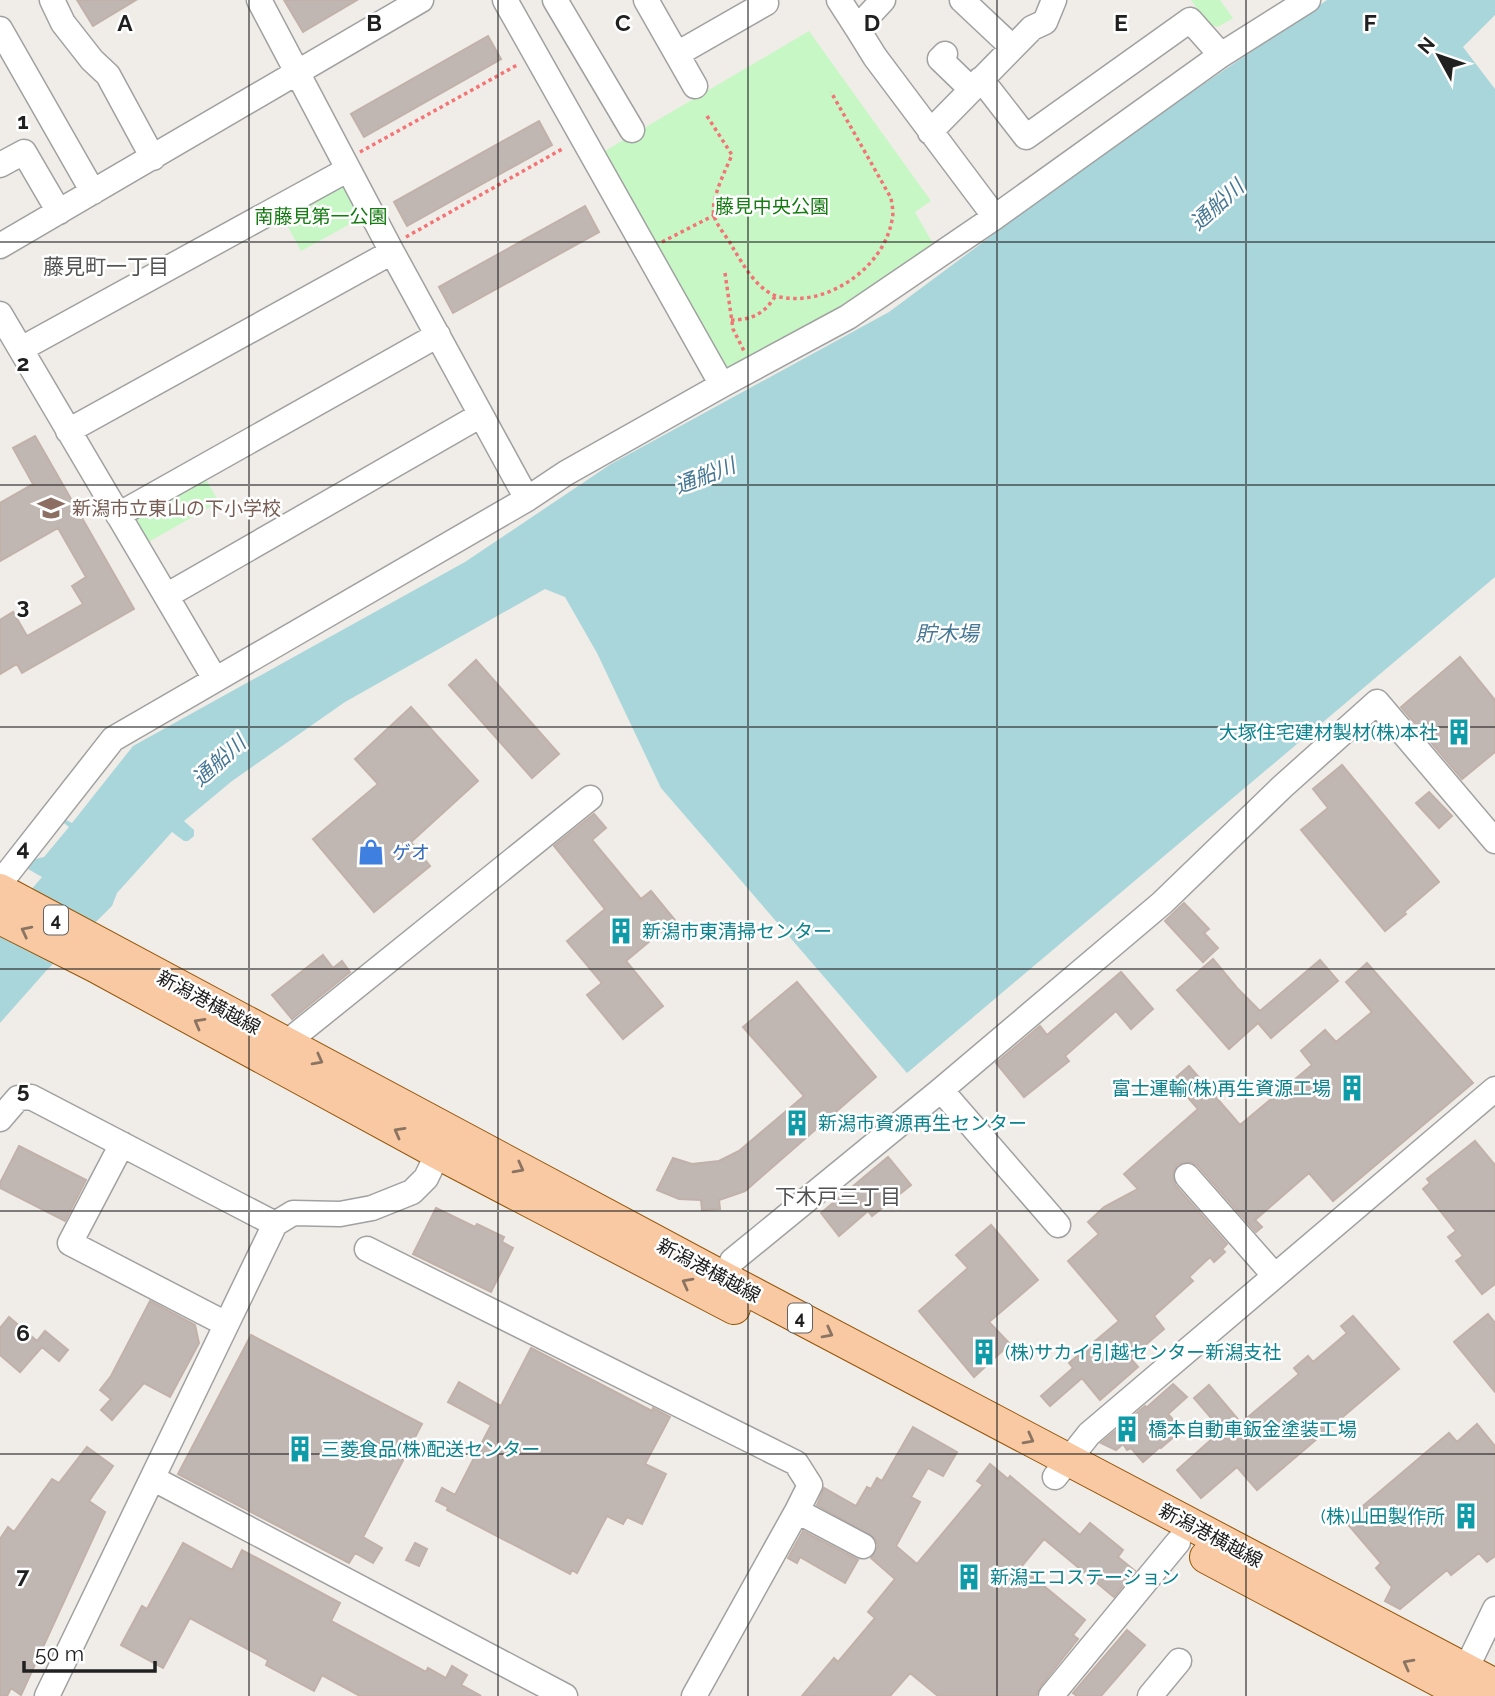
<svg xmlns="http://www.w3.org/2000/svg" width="1495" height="1696" viewBox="0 0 1495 1696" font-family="Raleway,'Noto Sans JP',sans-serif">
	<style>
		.park { fill: #c8f7c6 }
		.water { fill: #a9d6db }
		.building { fill: #c0b7b3; stroke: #c1b1a9; stroke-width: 2 }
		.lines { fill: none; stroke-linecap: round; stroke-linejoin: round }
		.minor-casing { stroke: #a1a1a1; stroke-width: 27 }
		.major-casing { stroke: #955506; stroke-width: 34 }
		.path { stroke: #f47375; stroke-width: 3.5; stroke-dasharray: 3.5 3.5; stroke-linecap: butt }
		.minor { stroke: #fff; stroke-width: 24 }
		.major { stroke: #f8c9a3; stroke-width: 32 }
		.oneway { stroke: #8c7462 }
		.grid { fill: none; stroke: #202020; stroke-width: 2; stroke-opacity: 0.55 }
		.labels { text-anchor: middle; stroke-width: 5; stroke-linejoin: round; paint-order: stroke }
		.shield { fill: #fff; stroke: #636363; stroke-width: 2 }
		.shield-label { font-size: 18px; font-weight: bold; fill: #202020 }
		.park-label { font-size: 19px; fill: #147b10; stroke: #fff }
		.education-label { font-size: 19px; fill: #785e54; stroke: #fff; text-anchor: start }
		.culture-label { font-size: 19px; fill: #0d838f; stroke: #fff; text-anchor: start }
		.shop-label { font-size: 19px; fill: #366cbe; stroke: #fff; text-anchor: start }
		.street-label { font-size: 19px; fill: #202020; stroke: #fff }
		.water-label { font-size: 21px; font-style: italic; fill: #467795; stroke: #fff }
		.neighbourhood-label { font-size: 21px; fill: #535353; stroke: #fff }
		.grid-label { font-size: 23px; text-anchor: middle; font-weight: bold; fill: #202020; stroke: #fff; stroke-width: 5; stroke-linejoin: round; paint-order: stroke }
	</style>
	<rect width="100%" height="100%" fill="#f0ece7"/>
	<path class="park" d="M1191,0H1220L1233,18L1218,27L1208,24Z
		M809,31L931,201L915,212L939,254L722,385L593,158Z
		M340,181L361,218L301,251L281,214Z
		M200,469L219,502L138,548L118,515Z"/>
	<path class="water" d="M1327,0H1495V15L1463,47L1495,89V577L907,1073L661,788L597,653L565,597L545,589L345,702L232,781L184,821L194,830V836L188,841H184L172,832L117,893L112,906L46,971L0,1023V926L42,877L28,869L35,859L44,857L69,827L64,823L66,820L72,823L133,746L465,562L611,464L889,312L1111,147Z"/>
	<path class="building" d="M77,0H136L93,26Z
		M284,0H357L303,32Z
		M488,36L501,59L364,137L351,114Z
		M539,121L552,145L407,226L394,202Z
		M585,206L599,232L453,313L439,287Z
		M35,436L134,609L22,673L17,664L0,674V620L13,612L27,636L83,604L72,586L86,577L58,528L0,561V503L33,484L13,448Z
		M1460,657L1495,700V752L1462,779L1401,707Z
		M476,660L559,754L532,778L449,685Z
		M411,707L478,781L411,842L430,866L374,912L313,839L378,784L355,759Z
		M1342,765L1439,882L1404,912L1406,914L1385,931L1301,830L1328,808L1313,789Z
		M1429,792L1452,816L1439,828L1416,803Z
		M594,814L606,828L592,840L641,899L651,891L675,920L626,961L663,1006L623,1039L587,995L602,983L567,941L605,909L554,846Z
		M1184,903L1209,929L1204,933L1218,948L1203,962L1165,921Z
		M323,955L333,968L342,961L350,972L292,1019L272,995Z
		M1213,959L1237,988L1260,1011L1320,960L1338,981L1271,1038L1258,1023L1229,1049L1177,990Z
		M1367,963L1473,1083L1333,1201L1309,1173L1255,1220L1262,1227L1256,1232L1198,1166L1191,1162L1178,1164L1173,1172L1175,1185L1227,1244L1222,1249L1225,1252L1214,1262L1210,1257L1189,1277L1193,1281L1154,1316L1164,1329L1130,1358L1138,1367L1100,1400L1082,1378L1050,1406L1041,1396L1073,1368L1069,1363L1119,1321L1068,1261L1099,1234L1088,1222L1104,1207L1138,1189L1124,1174L1198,1109L1173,1080L1189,1066L1240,1125L1312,1065L1301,1051L1325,1030L1336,1042L1372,1012L1346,982Z
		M1121,972L1153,1009L1131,1029L1116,1011L1065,1056L1069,1061L1024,1097L996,1063L1040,1026L1047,1035Z
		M797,982L876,1077L752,1185L745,1191L719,1200L720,1209L702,1210L701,1200L679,1199L657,1190L673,1158L692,1164L719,1161L739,1151L804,1096L743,1027Z
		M1475,1141L1495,1165V1284L1482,1294L1456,1261L1463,1256L1448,1237L1456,1231L1423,1189L1430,1183L1427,1179Z
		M19,1146L86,1180L65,1221L0,1188V1183Z
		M888,1157L911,1185L872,1216L868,1211L839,1236L821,1213Z
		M436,1208L475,1227L477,1224L504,1237L502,1242L513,1248L491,1292L413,1254Z
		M991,1225L1038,1280L989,1322L1010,1344L974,1377L919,1311L968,1268L956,1255Z
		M150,1301L195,1325L199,1343L170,1397L144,1383L112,1420L101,1410L111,1399L100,1390L111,1376Z
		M1488,1314L1495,1323V1392L1454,1342Z
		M1353,1316L1399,1369L1257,1490L1237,1467L1201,1498L1177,1470L1213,1438L1211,1436L1219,1427L1194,1398L1209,1385L1241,1423L1299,1374L1294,1368L1308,1356L1313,1362L1347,1333L1341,1326Z
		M9,1317L37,1341L45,1331L68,1350L59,1361L42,1347L20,1372L0,1355V1328Z
		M251,1335L422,1424L363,1537L382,1548L373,1563L355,1553L349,1563L178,1474Z
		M531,1348L652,1411L653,1408L670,1417L645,1464L666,1474L642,1524L627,1517L623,1524L607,1516L577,1573L572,1570L570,1574L447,1510L448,1507L436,1501L442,1488L455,1495L491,1425L448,1402L459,1382L501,1406Z
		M1173,1384L1187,1397L1168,1414L1182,1430L1161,1448L1160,1447L1143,1462L1131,1448L1127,1450L1123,1444L1116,1450L1101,1443L1145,1406L1146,1408Z
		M1477,1424L1495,1446V1556L1487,1562L1479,1553L1451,1575L1447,1570L1400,1609L1385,1601L1392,1587L1376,1568L1381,1563L1345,1521L1449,1433L1457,1442Z
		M913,1427L957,1452L943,1476L928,1468L911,1497L920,1502L896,1546L917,1564L983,1485L977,1481L990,1464L1008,1479L1010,1476L1080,1535L1090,1523L1123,1550L1118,1557L1135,1571L1114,1597L1044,1539L1021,1567L1085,1620L1073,1635L1078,1639L1040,1687L1036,1696H938L910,1673L890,1696H802L834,1658L838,1662L875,1618L868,1612L895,1579L871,1558L878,1546L875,1538L817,1505L824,1488L856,1506L867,1487L871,1489L877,1478L882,1481Z
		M87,1447L113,1466L89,1501L105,1512L21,1695L11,1688L7,1696H0V1539L8,1527L14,1532L52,1479L59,1483Z
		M803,1531L858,1560L845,1583L800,1557L797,1563L788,1558Z
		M183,1543L232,1570L242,1550L340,1603L331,1621L426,1672L428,1668L446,1678L452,1666L467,1675L461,1685L481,1696H360L322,1675L314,1691L266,1665L268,1660L190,1618L163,1668L121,1645L142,1606L147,1609Z
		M415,1543L427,1549L419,1566L406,1560Z
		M1127,1630L1145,1645L1101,1696H1077L1073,1693Z"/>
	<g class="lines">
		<g class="minor-casing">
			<path id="minor" d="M52,0L63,23L92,60L108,75L153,158
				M259,0L392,252L527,499
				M505,0L722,385
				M555,0L632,130
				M646,0L695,86
				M839,0L857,28
				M883,0L857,28L875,57L995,217
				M962,0L1012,47
				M0,29L93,192
				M677,54L766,3L764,0
				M945,54L940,59L971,89
				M981,79L1026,137L1190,20L1221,55
				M930,132L1032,28L1045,22L1054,0
				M0,165L24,152L59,212
				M0,246L421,0
				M0,314L215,679
				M21,349L347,170
				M68,431L392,252
				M118,515L438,335
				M166,596L481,415
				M0,883L113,739L527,499L566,473L722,385L848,317L995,217L1221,55L1308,0
				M286,1043L590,798
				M941,1090L1058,1225
				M0,1119L18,1098L31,1097L275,1224
				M122,1144L70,1243L226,1324
				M1187,1176L1275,1276
				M367,1249L796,1463L810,1485L797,1511
				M724,1297L726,1279L732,1261L941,1090L1162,903L1282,787L1377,702L1495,841
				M1055,1477L1089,1434L1495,1089
				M154,1479L565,1696
				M1456,1683L1466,1669L1495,1609
				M47,1696L275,1224L293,1213L340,1214L372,1208L412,1192L426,1178L438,1153
				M694,1696L797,1511L863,1546
				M1051,1696L1178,1542
				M1150,1696L1179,1661"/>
		</g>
		<g class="major-casing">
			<path id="major" d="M0,890L726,1279L1495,1685
				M0,918L95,966L438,1153L734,1308
				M1206,1557L1468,1696"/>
		</g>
		<path class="path" d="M707,116L732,155C726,169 710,200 714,216C717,226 728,238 733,248C744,266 758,292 780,297C828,307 884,267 892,220C894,213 892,205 891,198L831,92
			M360,152L519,64
			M406,237L564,148
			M662,242L732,206
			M725,273L733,329L744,351
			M731,320C753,320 765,313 776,295"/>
		<use href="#minor" class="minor"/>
		<use href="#major" class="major"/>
	</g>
	<defs><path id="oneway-chevron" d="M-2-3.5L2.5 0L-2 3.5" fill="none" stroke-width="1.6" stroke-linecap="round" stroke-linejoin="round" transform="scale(1.75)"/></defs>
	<g class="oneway">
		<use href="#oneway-chevron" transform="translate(26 931) rotate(-153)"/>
		<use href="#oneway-chevron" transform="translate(199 1023) rotate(-151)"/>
		<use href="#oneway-chevron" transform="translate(318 1060) rotate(28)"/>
		<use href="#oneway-chevron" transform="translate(399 1132) rotate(-151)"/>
		<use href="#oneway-chevron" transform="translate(519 1168) rotate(28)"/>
		<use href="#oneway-chevron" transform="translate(687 1283) rotate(-152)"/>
		<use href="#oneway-chevron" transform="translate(828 1333) rotate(28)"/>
		<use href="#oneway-chevron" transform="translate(1029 1439) rotate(28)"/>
		<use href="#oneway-chevron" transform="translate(1408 1664) rotate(-152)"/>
	</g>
	<path class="grid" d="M249,0V1696M498,0V1696M748,0V1696M997,0V1696M1246,0V1696M0,242H1495M0,485H1495M0,727H1495M0,969H1495M0,1211H1495M0,1454H1495"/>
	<defs>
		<g id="school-bare" transform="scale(2.1)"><path d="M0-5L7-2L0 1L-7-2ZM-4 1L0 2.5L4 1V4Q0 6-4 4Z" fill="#8d6e63" stroke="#fff" stroke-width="2.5" paint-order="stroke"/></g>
		<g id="building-bare" transform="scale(2.1)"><path d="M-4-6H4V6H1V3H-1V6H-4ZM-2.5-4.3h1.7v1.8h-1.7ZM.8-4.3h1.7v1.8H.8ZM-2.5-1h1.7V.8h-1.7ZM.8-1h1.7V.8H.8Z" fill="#0f9aa8" stroke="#fff" stroke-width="2.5" paint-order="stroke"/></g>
		<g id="shop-bare" transform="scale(2.1)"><path d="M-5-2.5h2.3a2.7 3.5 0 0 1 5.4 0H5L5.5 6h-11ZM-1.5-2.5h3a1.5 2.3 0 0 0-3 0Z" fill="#3f7fe0" stroke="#fff" stroke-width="2.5" paint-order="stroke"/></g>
	</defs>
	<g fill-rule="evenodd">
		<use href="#school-bare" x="51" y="508"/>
		<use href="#building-bare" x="1459" y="732"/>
		<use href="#shop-bare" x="371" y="852"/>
		<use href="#building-bare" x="621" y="931"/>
		<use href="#building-bare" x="1352" y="1088"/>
		<use href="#building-bare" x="797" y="1123"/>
		<use href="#building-bare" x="984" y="1352"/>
		<use href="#building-bare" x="1127" y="1429"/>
		<use href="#building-bare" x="300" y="1449"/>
		<use href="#building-bare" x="1466" y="1516"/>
		<use href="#building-bare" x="969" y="1577"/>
	</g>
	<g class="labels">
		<g class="shield">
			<rect x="44" y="905.5" width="24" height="29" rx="5"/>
			<rect x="788" y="1303.5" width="24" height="29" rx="5"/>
		</g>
		<g class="shield-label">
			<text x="56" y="926">4</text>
			<text x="800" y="1324">4</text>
		</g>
		<g class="park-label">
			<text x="772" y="213">藤見中央公園</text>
			<text x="321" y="223">南藤見第一公園</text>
		</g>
		<g class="education-label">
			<text x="72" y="515">新潟市立東山の下小学校</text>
		</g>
		<g class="culture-label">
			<text x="1438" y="739" text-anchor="end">大塚住宅建材製材(株)本社</text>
			<text x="642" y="938">新潟市東清掃センター</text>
			<text x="1331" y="1095" text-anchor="end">富士運輸(株)再生資源工場</text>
			<text x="818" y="1130">新潟市資源再生センター</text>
			<text x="1005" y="1359">(株)サカイ引越センター新潟支社</text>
			<text x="1148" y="1436">橋本自動車鈑金塗装工場</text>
			<text x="321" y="1456">三菱食品(株)配送センター</text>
			<text x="1445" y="1523" text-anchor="end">(株)山田製作所</text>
			<text x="990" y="1584">新潟エコステーション</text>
		</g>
		<g class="shop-label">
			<text x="392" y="859">ゲオ</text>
		</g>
		<g class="street-label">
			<text transform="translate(209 1002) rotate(28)" y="7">新潟港横越線</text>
			<text transform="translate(709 1270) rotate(28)" y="7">新潟港横越線</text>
			<text transform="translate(1211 1535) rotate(28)" y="7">新潟港横越線</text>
		</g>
		<g class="water-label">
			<text transform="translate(1217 205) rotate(-42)" y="7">通船川</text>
			<text transform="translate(705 476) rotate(-21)" y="7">通船川</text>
			<text x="947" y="641">貯木場</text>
			<text transform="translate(219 761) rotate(-42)" y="7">通船川</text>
		</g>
		<g class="neighbourhood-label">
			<text x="106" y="274">藤見町一丁目</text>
			<text x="838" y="1204">下木戸三丁目</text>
		</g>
	</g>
	<g class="grid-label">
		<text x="125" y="31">A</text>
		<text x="374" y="31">B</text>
		<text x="623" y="31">C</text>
		<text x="872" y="31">D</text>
		<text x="1121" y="31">E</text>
		<text x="1370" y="31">F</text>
		<text x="23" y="129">1</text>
		<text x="23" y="371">2</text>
		<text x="23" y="614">3</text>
		<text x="23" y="856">4</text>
		<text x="23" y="1098">5</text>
		<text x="23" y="1341">6</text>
		<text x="23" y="1583">7</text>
	</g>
	<g transform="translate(1439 56) rotate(310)" stroke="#ffffff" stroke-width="5" paint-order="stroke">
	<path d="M0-5L12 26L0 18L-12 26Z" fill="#202020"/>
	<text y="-10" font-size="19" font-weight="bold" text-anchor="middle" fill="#202020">N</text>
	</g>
	<path d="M24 1661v10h131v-10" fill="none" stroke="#202020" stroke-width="3.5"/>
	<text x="35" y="1661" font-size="21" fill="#202020" stroke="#ffffff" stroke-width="5" paint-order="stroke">50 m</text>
</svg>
